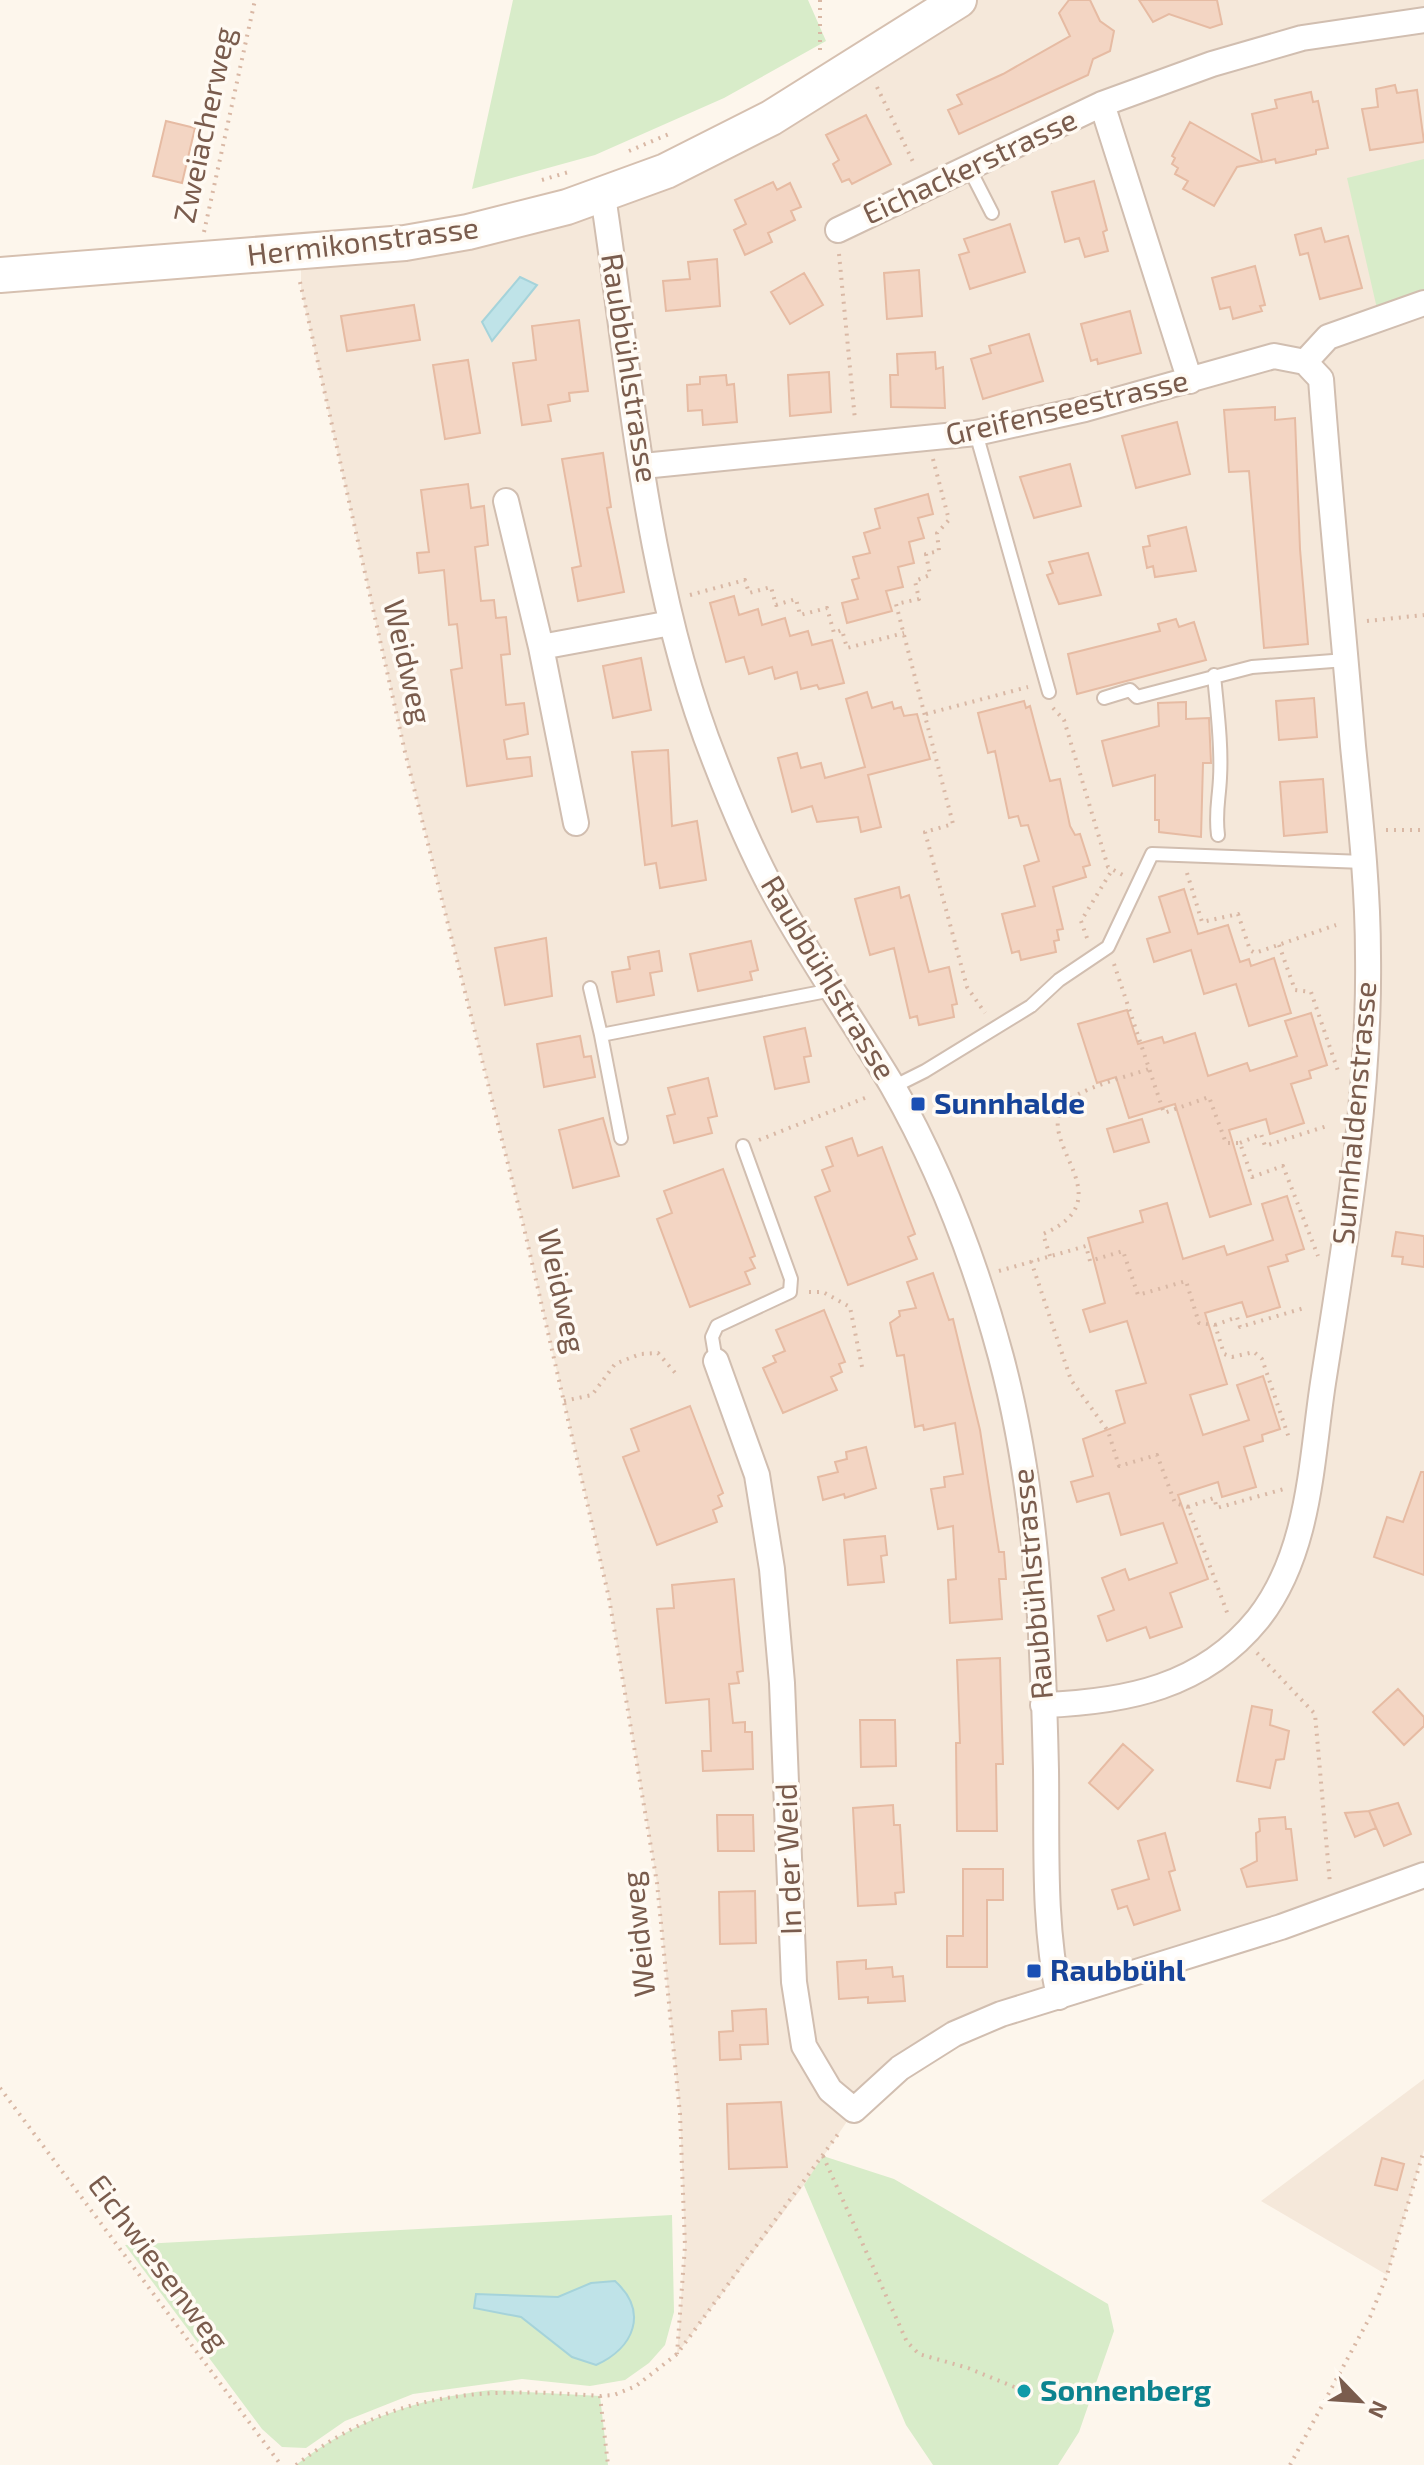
<svg xmlns="http://www.w3.org/2000/svg" width="1424" height="2465" viewBox="0 0 1424 2465" font-family="'Exo 2',sans-serif">
	<style>
		.residential { fill: #f5e8da }
		.green { fill: #d8ecc9; fill-rule: evenodd }
		.water { fill: #bfe3e8; stroke: #a5d3da; stroke-width: 2 }
		.building { fill: #f3d5c3; stroke: #e6bba3; stroke-width: 2 }
		.lines { fill: none; stroke-linecap: round; stroke-linejoin: round }
		.lane-casing { stroke: #d1beb0; stroke-width: 16 }
		.street-casing { stroke: #d1beb0; stroke-width: 28 }
		.secondary-casing { stroke: #d6c0b0; stroke-width: 38 }
		.path { stroke: #d9b8a5; stroke-width: 4; stroke-dasharray: 2 6; stroke-linecap: butt }
		.lane { stroke: #fff; stroke-width: 12 }
		.street { stroke: #fff; stroke-width: 24 }
		.secondary { stroke: #fff; stroke-width: 34 }
		.transit-dot { fill: #1a4fb4; stroke: #fffaf3; stroke-width: 3 }
		.culture-dot { fill: #0f9aa8; stroke: #fffaf3; stroke-width: 3 }
		.labels { text-anchor: middle; stroke-width: 7; stroke-linejoin: round; paint-order: stroke }
		.street-label { font-size: 30px; fill: #7a5c4d; stroke: #fffaf3 }
		.transit-label { font-size: 30px; font-weight: bold; fill: #164399; stroke: #fffaf3; text-anchor: start }
		.culture-label { font-size: 30px; font-weight: bold; fill: #0d838f; stroke: #fffaf3; text-anchor: start }
	</style>
	<rect width="100%" height="100%" fill="#fdf6ec"/>
	<path class="residential" d="M959,0H1424V1875L1001,2014L854,2111L804,2185L677,2354L685,2246L680,2114L657,1883L609,1598L524,1228L405,752L301,290V253L567,207Z
		M1424,2079V2150L1387,2275L1261,2201Z"/>
	<path class="green" d="M513,0H808L826,41L724,98L595,155L472,189Z
		M1424,159V298L1378,313L1347,178Z
		M823,2156L894,2179L1108,2304L1114,2331L1079,2432L1058,2465H933L906,2425L804,2185Z
		M672,2215L674,2312L665,2345L649,2363L625,2380L590,2386L522,2379L413,2394L345,2421L306,2448L282,2447L262,2429L125,2245ZM591,2283L572,2357L521,2317L476,2294L558,2297Z
		M491,2390L600,2396L608,2465H296C355,2419 417,2399 491,2390Z"/>
	<path class="water" d="M520,277L537,285L492,341L482,322Z
		M615,2281C649,2312 634,2348 596,2365L572,2357L521,2317L474,2308L476,2294L558,2297L591,2283Z"/>
	<path class="building" d="M1069,0H1090L1100,21L1114,31L1110,51L1093,59L1088,75L959,134L948,110L962,104L957,95L1003,74L1070,36L1059,13Z
		M1139,0H1217L1222,24L1210,28L1169,14L1153,22Z
		M1395,85L1397,93L1417,90L1424,142L1370,150L1362,109L1378,107L1376,89Z
		M1311,92L1313,102L1318,101L1328,148L1316,150V154L1276,163L1275,159L1262,162L1252,114L1277,108L1275,100Z
		M866,115L891,164L852,184L849,179L842,182L833,164L839,160L826,135Z
		M166,121L195,128L182,183L153,176Z
		M1190,122L1261,162L1237,167L1214,206L1183,189L1188,181L1175,174L1178,168L1172,164L1175,158L1172,156Z
		M1094,181L1107,230L1103,232L1108,251L1085,257L1079,238L1065,242L1052,192Z
		M773,182L777,190L790,183L801,207L791,211L795,220L768,233L772,242L745,255L734,230L746,224L735,200Z
		M1010,224L1025,272L970,289L959,255L969,252L964,239Z
		M1321,228L1325,242L1348,236L1362,288L1320,299L1308,253L1300,255L1295,235Z
		M717,259L720,306L666,311L663,281L690,279L688,262Z
		M1255,266L1265,305L1260,306L1262,311L1233,319L1230,307L1220,309L1212,278Z
		M919,270L922,316L887,319L884,273Z
		M804,273L823,305L790,324L771,292Z
		M414,305L420,340L347,351L341,316Z
		M1130,311L1141,353L1098,364L1097,359L1091,361L1081,324Z
		M579,320L588,391L569,393L570,401L548,405L551,421L522,425L513,363L536,360L532,326Z
		M1029,334L1043,381L983,399L971,359L991,353L989,346Z
		M935,352L936,369L943,367L945,408L891,407L890,375H898L897,354Z
		M468,360L480,433L445,439L433,365Z
		M829,372L831,412L790,416L788,375Z
		M726,375L727,385L734,384L737,422L703,425L702,410L688,411L687,385L700,384V377Z
		M1275,407V420L1295,418L1300,549L1308,644L1264,648L1249,471L1229,472L1224,410Z
		M1177,422L1190,474L1136,488L1122,436Z
		M603,453L611,507L607,508L624,592L578,601L572,568L581,566L562,459Z
		M1070,464L1081,506L1034,518L1020,477Z
		M468,484L471,508L484,506L488,545L475,547L481,601L494,600L496,618L506,617L510,654L501,655L506,705L524,703L528,734L504,740L507,759L530,757L532,776L467,786L451,670L462,668L457,624L449,625L444,570L419,573L417,553L429,552L421,490Z
		M928,494L933,514L918,518L924,538L909,542L914,563L898,567L903,587L886,591L892,611L847,623L842,603L858,599L852,580L859,578L853,557L870,553L864,533L880,528L875,509Z
		M1186,527L1196,571L1155,577L1153,566L1147,568L1143,547L1150,546L1148,536Z
		M1088,553L1101,595L1059,604L1047,575L1053,573L1049,562Z
		M734,596L739,615L758,609L762,625L785,618L790,636L808,631L812,645L832,640L844,683L819,689L817,685L801,689L797,672L775,679L772,667L749,674L744,657L726,662L710,603Z
		M1176,619L1179,627L1194,622L1206,660L1077,694L1068,654L1160,631L1158,624Z
		M641,658L651,710L613,718L603,666Z
		M867,692L872,708L892,702L894,709L901,707L904,716L917,714L930,759L868,775L881,827L861,832L858,817L817,822L812,806L792,812L778,758L797,753L801,768L821,763L825,778L865,767L846,699Z
		M1314,698L1317,737L1279,740L1276,701Z
		M1024,701L1026,708L1030,706L1050,781L1060,779L1070,826L1075,835L1080,834L1090,865L1083,867L1086,877L1053,887L1063,929L1057,930L1059,940L1054,941L1056,952L1021,960L1019,951L1012,953L1002,914L1035,906L1024,866L1039,861L1028,825L1021,826L1018,816L1009,818L995,751L988,753L978,713Z
		M1186,702V719L1209,718L1211,763H1203L1201,837L1159,832V820H1155V775L1113,786L1102,741L1159,726L1158,703Z
		M668,750L672,826L697,821L706,880L660,888L656,863L645,865L632,752Z
		M1323,779L1327,832L1284,836L1280,782Z
		M899,887L901,898L909,895L929,972L949,967L957,1004L952,1005L954,1017L919,1025L917,1016L910,1018L894,948L870,955L855,899Z
		M1184,889L1198,934L1228,925L1240,962L1249,959L1251,966L1274,958L1291,1013L1249,1026L1236,984L1204,994L1191,950L1154,962L1147,939L1170,932L1159,897Z
		M546,938L552,996L505,1005L495,948Z
		M751,941L758,970L750,972L752,980L698,991L690,954Z
		M659,951L662,971L650,973L654,995L617,1002L612,972L630,969L628,957Z
		M1127,1010L1138,1044L1162,1037L1164,1043L1195,1033L1208,1076L1247,1063L1250,1071L1297,1056L1285,1021L1311,1013L1327,1065L1309,1071L1311,1078L1291,1084L1304,1123L1270,1134L1266,1119L1229,1130L1251,1204L1210,1217L1175,1104L1129,1118L1116,1077L1097,1083L1078,1024Z
		M805,1028L811,1056L804,1057L809,1082L775,1089L764,1037Z
		M580,1036L584,1057L591,1056L595,1077L544,1087L537,1044Z
		M708,1078L717,1116L708,1118L712,1133L674,1143L667,1116L675,1114L668,1088Z
		M603,1118L619,1176L573,1188L559,1130Z
		M1142,1119L1149,1142L1114,1152L1107,1129Z
		M852,1138L858,1156L882,1147L915,1234L908,1237L917,1259L848,1285L815,1197L830,1191L822,1170L833,1166L826,1147Z
		M723,1169L755,1256L750,1258L755,1268L745,1272L750,1284L690,1307L657,1219L672,1213L664,1191Z
		M1287,1196L1304,1249L1286,1255L1288,1261L1268,1267L1280,1307L1247,1317L1242,1302L1205,1313L1227,1384L1190,1395L1203,1435L1249,1420L1237,1385L1263,1376L1280,1429L1262,1435L1263,1441L1244,1447L1256,1487L1222,1497L1218,1482L1178,1495L1208,1579L1170,1593L1182,1627L1150,1638L1146,1627L1107,1641L1098,1616L1114,1610L1102,1578L1125,1569L1129,1580L1177,1563L1163,1523L1121,1535L1109,1493L1077,1502L1071,1482L1093,1476L1083,1439L1125,1423L1116,1391L1146,1383L1127,1321L1090,1332L1083,1310L1105,1303L1088,1238L1143,1222L1140,1211L1167,1203L1183,1259L1224,1246L1227,1255L1273,1240L1262,1204Z
		M1396,1232L1424,1236V1267L1402,1264L1403,1257L1392,1256Z
		M933,1273L949,1320L953,1319L980,1430L999,1552H1004L1006,1579H999L1002,1619L950,1623L948,1580L956,1579L953,1526L938,1529L931,1489L945,1487L944,1477L963,1474L955,1423L924,1430L923,1425L915,1427L904,1355L897,1356L890,1323L900,1316L899,1311L916,1308L907,1282Z
		M824,1310L845,1362L839,1364L842,1372L831,1377L837,1390L783,1413L763,1368L776,1362L773,1356L785,1351L776,1330Z
		M690,1406L723,1493L718,1496L722,1506L713,1510L717,1522L657,1545L623,1457L639,1451L631,1429Z
		M866,1447L876,1488L845,1498L844,1494L823,1500L818,1477L838,1472L835,1462L847,1459L846,1452Z
		M1421,1472H1424V1575L1374,1557L1387,1517L1403,1522Z
		M885,1536L887,1555L881,1556L884,1582L848,1585L844,1540Z
		M734,1579L743,1671L737,1672L739,1683L729,1684L733,1723L745,1722V1732H752L753,1769L703,1771L702,1751H711L709,1699L666,1703L657,1609L674,1608L672,1585Z
		M1000,1658L1003,1764H996L997,1831H957L956,1743H960L957,1660Z
		M1398,1689L1424,1717V1726L1404,1745L1373,1712Z
		M1252,1706L1272,1710L1270,1725L1289,1731L1284,1759L1276,1760L1270,1788L1237,1781Z
		M860,1720H895L896,1766L861,1767Z
		M1123,1744L1153,1770L1118,1809L1089,1783Z
		M1398,1803L1411,1834L1384,1846L1369,1811Z
		M893,1805L894,1825H900L904,1892L895,1893L896,1904L858,1906L853,1808Z
		M1369,1811L1376,1828L1355,1837L1345,1813Z
		M717,1815H753L754,1851H718Z
		M1285,1817L1286,1829H1291L1297,1880L1247,1887L1241,1869L1257,1861L1256,1833L1260,1831L1259,1819Z
		M1165,1833L1175,1870L1169,1872L1180,1910L1134,1925L1127,1906L1118,1909L1112,1890L1149,1879L1138,1841Z
		M963,1869H1003V1900H987V1967H947V1936H963Z
		M755,1891L756,1943L720,1944L719,1892Z
		M866,1960V1969L892,1967L893,1977L903,1976L905,2001L868,2003V1997L839,1999L837,1962Z
		M766,2009L768,2044L740,2045L741,2059L720,2060L719,2032L733,2031L732,2011Z
		M781,2102L787,2167L729,2169L727,2104Z
		M1382,2158L1404,2164L1397,2190L1375,2185Z"/>
	<g class="lines">
		<g class="lane-casing">
			<path id="lane" d="M969,168L992,213
				M976,433L1049,692
				M1214,675C1217,709 1222,744 1220,778C1219,800 1215,812 1218,835
				M1104,698L1130,690L1137,697L1252,667L1346,660
				M590,988L601,1035
				M893,1087L925,1071L1031,1006L1059,980L1108,947L1152,854L1364,862
				M621,1138L601,1035L832,990
				M716,1361L712,1337L717,1326L790,1292L791,1279L743,1146"/>
		</g>
		<g class="street-casing">
			<path id="street" d="M1102,104L1190,381
				M603,196C631,380 646,588 715,761C732,805 751,850 773,891C809,958 853,1020 892,1085C940,1169 976,1264 1001,1357C1037,1492 1043,1632 1046,1770C1047,1846 1043,1923 1059,1997
				M838,230L1102,104L1212,64L1302,38L1424,20
				M1305,362L1328,337L1424,303
				M643,466L976,433L1085,409L1274,356L1305,362
				M506,501L541,647L671,623
				M541,647L576,823
				M716,1361L757,1475L772,1569L782,1683L794,1982L804,2046L830,2090L854,2110L900,2068L954,2034L1001,2014L1281,1927L1424,1875
				M1043,1705C1126,1702 1203,1687 1258,1619C1310,1553 1311,1462 1323,1383C1345,1242 1370,1099 1368,956C1368,886 1360,816 1353,746C1343,624 1330,501 1321,379L1305,362"/>
		</g>
		<g class="secondary-casing">
			<path id="secondary" d="M0,275L405,243L468,232L567,207L666,171L771,118L959,0"/>
		</g>
		<path class="path" d="M820,0V52
			M877,87L915,166
			M629,151L669,134
			M542,180L572,171
			M204,232L255,0
			M839,254L855,420
			M300,282L405,752L524,1228L609,1598L657,1883L680,2114L685,2246L677,2354
			M933,459L949,520L937,533L939,551L926,554L930,575L915,581L919,599L896,604L953,824L925,832L967,987L985,1013
			M690,595L745,580L749,593L771,587L776,605L796,599L800,615L827,608L834,633L842,630L847,648L904,633
			M1367,621L1424,615
			M1053,708L1064,720L1108,867L1123,875
			M926,714L1028,687
			M1386,830H1424
			M1187,873L1202,922L1238,914L1250,950L1255,953L1336,925
			M1087,938L1081,921L1112,870
			M1279,945L1295,990L1311,992L1339,1074
			M1114,964L1164,1113L1209,1097L1226,1143H1240L1252,1177L1283,1166L1318,1256
			M759,1140L870,1096
			M1240,1143L1261,1134L1265,1146L1330,1125
			M1050,1256L1043,1234C1125,1199 1036,1145 1063,1106C1075,1089 1129,1076 1149,1069
			M1031,1261L1071,1380L1108,1431L1119,1466L1157,1455L1175,1503L1188,1507L1228,1615
			M999,1271L1086,1246L1090,1261L1123,1251L1138,1295L1186,1281L1199,1323L1215,1325L1224,1354L1232,1357L1254,1352L1262,1359L1290,1441
			M809,1292H823L850,1307L862,1367
			M1215,1325L1237,1317L1240,1327L1304,1308
			M564,1401L592,1395L615,1364L640,1354L658,1353L677,1375
			M1188,1507L1214,1498L1217,1508L1284,1489
			M1257,1653L1315,1714L1330,1884
			M0,2088L281,2465
			M823,2156L907,2342L919,2354L968,2368L1024,2391
			M600,2396L608,2465
			M296,2465C393,2390 482,2387 600,2396L614,2395L636,2386L677,2354L841,2130
			M1290,2465L1370,2317L1387,2275L1424,2150"/>
		<use href="#lane" class="lane"/>
		<use href="#street" class="street"/>
		<use href="#secondary" class="secondary"/>
	</g>
	<g class="transit-dot">
		<rect x="910" y="1096" width="16" height="16" rx="4"/>
		<rect x="1026" y="1963" width="16" height="16" rx="4"/>
	</g>
	<circle class="culture-dot" cx="1024" cy="2391" r="8"/>
	<g class="labels">
		<g class="street-label">
			<text transform="translate(205 125) rotate(-78)" y="10">Zweiacherweg</text>
			<text transform="translate(970 167) rotate(-25)" y="10">Eichackerstrasse</text>
			<text transform="translate(363 242) rotate(-7)" y="10">Hermikonstrasse</text>
			<text transform="translate(629 368) rotate(81)" y="10">Raubbühlstrasse</text>
			<text transform="translate(1067 408) rotate(-13)" y="10">Greifenseestrasse</text>
			<text transform="translate(407 662) rotate(77)" y="10">Weidweg</text>
			<text transform="translate(828 978) rotate(59)" y="10">Raubbühlstrasse</text>
			<text transform="translate(1355 1113) rotate(-85)" y="10">Sunnhaldenstrasse</text>
			<text transform="translate(561 1291) rotate(77)" y="10">Weidweg</text>
			<text transform="translate(1033 1584) rotate(-95)" y="10">Raubbühlstrasse</text>
			<text transform="translate(789 1859) rotate(-92)" y="10">In der Weid</text>
			<text transform="translate(639 1934) rotate(-96)" y="10">Weidweg</text>
			<text transform="translate(158 2263) rotate(53)" y="10">Eichwiesenweg</text>
		</g>
		<g class="transit-label">
			<text x="934" y="1114">Sunnhalde</text>
			<text x="1050" y="1981">Raubbühl</text>
		</g>
		<g class="culture-label">
			<text x="1040" y="2401">Sonnenberg</text>
		</g>
	</g>
	<g transform="translate(1360 2401) rotate(115)" stroke="#fffaf3" stroke-width="6" paint-order="stroke">
	<path d="M0-6L14 30L0 20L-14 30Z" fill="#7a5c4d"/>
	<text y="-12" font-size="22" font-weight="bold" text-anchor="middle" fill="#7a5c4d">N</text>
	</g>
</svg>
